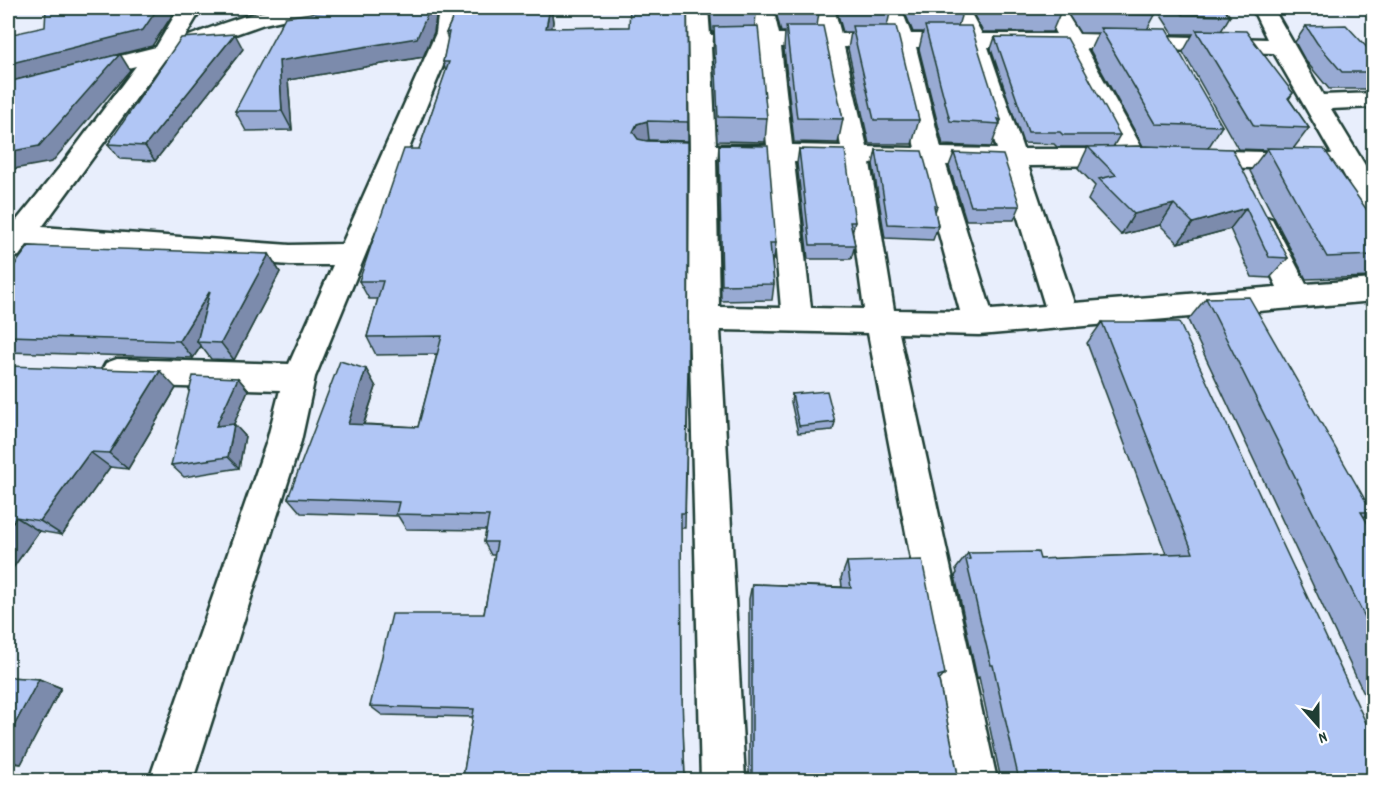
<svg xmlns="http://www.w3.org/2000/svg" width="1381" height="788" viewBox="0 0 1381 788" font-family="Dekko,sans-serif">
	<style>
		.lines { fill: none; stroke-linecap: round; stroke-linejoin: round }
		.minor-casing { stroke: #1f3d34; stroke-width: 5 }
		.minor { fill: #fff; fill-rule: evenodd }
		.wall { fill: #98aad3; stroke: #1f3d34; stroke-width: 1.5 }
		.shaded-wall { fill: #7c8bac; stroke: #1f3d34; stroke-width: 1.5 }
		.building { fill: #b1c6f5; stroke: #1f3d34; stroke-width: 1.5 }
	</style>
	<rect width="100%" height="100%" fill="#e8eefc"/>
	<filter id="ink" filterUnits="userSpaceOnUse"><feTurbulence type="fractalNoise" baseFrequency=".0167" numOctaves="2"/><feDisplacementMap in="SourceGraphic" scale="12" xChannelSelector="R" yChannelSelector="G"/><feConvolveMatrix kernelMatrix="1 2 1 2 8 2 1 2 1" color-interpolation-filters="sRGB"/></filter>
	<g filter="url(#ink)">
		<g class="lines">
			<g class="minor-casing">
				<path id="minor" d="M179,8H202L184,38C227,22 270,3 316,8L313,13L264,24L165,59L42,227L290,245L342,244L436,33L439,8H460L461,22L315,377L301,441L193,780H149L267,441L280,390L117,385L106,381L101,372L106,363L117,359L289,364L333,265H290L27,245L19,256L8,259V231L64,162L136,66L8,98V84L156,47Z
					M688,8H708L710,35L757,34L753,8H773L779,34H819L814,8H834L841,34H889L881,8H901L911,34H960L947,8H968L982,34H1056L1042,8H1063L1079,34L1267,39L1252,8H1273L1323,95L1374,93V107L1331,109L1374,180V213L1364,211L1342,171L1193,166L1184,164L1180,158L1184,152L1193,150L1332,154L1274,53L1086,48L1147,157L1143,163L1134,165L1028,166L1074,303L1277,287L1248,226L1252,219L1262,216L1272,219L1306,284L1374,279V301L979,335L899,333L997,780H953L868,333L720,330L745,780H701L689,318L690,151ZM711,47L758,48L767,145H716ZM781,47H821L841,146L792,145ZM844,47H893L915,148L867,147ZM916,47H966L997,149L941,148ZM988,47L1063,48L1117,149H1023ZM716,159L768,161L781,308L719,307ZM794,162L844,163L864,309L811,308ZM870,163L920,164L960,311L894,310ZM946,165H1002L1045,306L991,310Z"/>
			</g>
			<use href="#minor" class="minor"/>
		</g>
		<path class="wall" d="M346,8H437L434,32L423,57L288,80L292,130L246,131L235,111Z
			M457,8H551L553,22L552,28L629,27L687,8L688,141L649,140L646,141L688,142V385L685,528H681L682,707L685,780H467L463,777L473,717L382,715L370,706L484,614L495,555H491L484,542L486,530L406,529L398,516L301,513L288,498L366,369L376,387L364,424L418,427L437,354L376,355L367,337L378,299H369L359,281L419,149L446,72L443,62L448,40L446,33Z
			M710,8H755L756,13L755,26L767,118L765,142L717,141L713,50L714,32H712Z
			M775,8H818L819,13L817,26L843,119L838,143L794,142L784,49L785,32H781Z
			M836,8H888L890,13L887,26L919,120L912,144H869L848,49L851,32H843Z
			M903,8H959L962,13L958,26L1001,120L991,147L943,145L919,49L923,32H913Z
			M970,8H1057L1060,13L1052,32H983Z
			M1064,8H1151L1155,15L1148,28L1222,126L1208,148L1288,258L1270,278L1252,277L1230,229L1178,243L1160,225L1121,235L1088,200L1095,186L1078,168L1088,147H1057L1054,144L1023,143L991,49L995,37L1120,135L1113,147L1143,146L1090,50L1098,33H1080Z
			M1156,8H1223L1230,16L1221,31L1293,93L1289,99L1309,128L1293,149L1374,220V277L1306,279L1250,171L1266,150L1238,149L1183,52L1193,34H1173Z
			M1306,26L1374,55V89H1329L1305,60L1295,42Z
			M243,49L155,161L120,159L108,144Z
			M719,145L776,243L774,259H772L774,284L772,300L721,301L718,161Z
			M799,149L855,222L852,233L855,245L851,259H808L797,163Z
			M876,150L937,206L935,212L938,226L933,240L885,238L873,164Z
			M954,153L1020,206L1014,220H966L949,166Z
			M269,254L280,272L234,360L211,359L201,346L193,358L8,352V274Z
			M1206,298L1372,512L1364,517L1374,534V715L1188,320Z
			M1102,322L1374,780H1001L979,677L977,678L955,576L957,573L956,569L968,553L1040,559L1166,554L1087,343Z
			M8,366L176,388L128,469L110,467L62,535L39,531L8,575Z
			M238,378L248,390L234,424L245,436L239,468L184,477L171,465Z
			M792,394L835,422L833,430L798,433L791,402Z
			M847,562L945,674L939,681L959,780H749V599L752,584L842,587L841,578Z
			M8,677L39,679L61,688L21,764L8,763Z"/>
		<path class="shaded-wall" d="M158,8H177L152,46L8,82V64Z
			M429,8H437L434,32L423,57L288,80L292,130L282,111L279,61Z
			M550,8H551L553,22L549,47L546,28Z
			M235,34L243,49L155,161L145,146Z
			M120,54L130,70L52,162L8,170V152Z
			M647,121L649,140L638,143L633,132L637,124Z
			M1174,204L1160,225L1121,235L1134,214Z
			M1246,208L1230,229L1178,243L1193,223Z
			M269,254L280,272L234,360L221,343Z
			M210,291L197,342L201,346L193,358L179,341Z
			M366,369L376,387L358,440L348,424Z
			M160,371L176,388L128,469L109,453Z
			M238,378L248,390L228,438L216,426Z
			M234,424L245,436L239,468L228,457Z
			M90,452L110,467L62,535L40,521Z
			M16,517L39,531L8,575V529Z
			M39,679L61,688L21,764L8,761V737Z"/>
		<path class="building" d="M46,8H158L143,30L8,64V35L45,27Z
			M346,8H429L428,13L417,38L279,61L282,111H235L285,17Z
			M457,8H550L546,28L629,27L630,8H687L688,122L647,121L637,124L633,132L638,139L647,141L688,142V368L685,513H681L682,698L685,780H603L463,777L474,709L370,706L392,614H484L497,542H484L489,516L396,514L399,502L288,498L340,361L366,369L348,424L418,427L442,336L367,337L383,281H359L404,149H419L449,62H443L449,32L446,33Z
			M712,8H755L756,13H713Z
			M781,8H818L819,13H783Z
			M844,8H888L890,13H846Z
			M915,8H959L962,13H917Z
			M987,8H1057L1060,13H989Z
			M1084,8H1151L1155,15L1089,14Z
			M1178,8H1223L1230,16L1183,15Z
			M1346,25L1374,55V72H1342L1317,43L1306,26Z
			M758,26L767,118L718,117L714,27Z
			M786,26H823L843,119L797,118Z
			M852,26H896L919,120H874Z
			M925,26H971L1001,120L998,119L1000,124L950,121Z
			M1100,28L1166,29L1222,126L1156,124Z
			M1196,30L1246,31L1293,93L1288,98L1309,128L1254,126Z
			M235,34L145,146L108,144L181,38Z
			M995,37L1067,38L1120,135H1063L1060,132H1028Z
			M120,54L39,146L8,152V82Z
			M719,145L768,146L776,243H770L774,284L722,285Z
			M1146,146L1232,149L1288,258L1269,257L1246,208L1193,223L1174,204L1134,214L1099,179L1116,175L1088,147Z
			M1267,148L1324,149L1374,220V255L1327,257Z
			M799,149L845,150L855,222H850L855,245H810Z
			M876,150L922,151L937,206H934L938,226L888,224Z
			M954,153L1003,155L1020,206H971Z
			M29,246L269,254L221,343L197,342L210,291L179,341L8,336V274Z
			M1249,297L1372,512H1361L1374,534V635L1206,298Z
			M1102,322H1179L1374,740V780H1019L993,665H991L966,560L970,559L968,553L1038,552L1040,559L1193,553Z
			M8,366L160,371L109,453L90,452L40,521L16,517L8,529Z
			M193,376L238,378L216,426L234,424L228,457L171,465Z
			M827,391L835,422L799,426L792,394Z
			M922,560L945,674L938,676L959,780H752V584L851,588L847,562Z
			M8,677L39,679L8,737Z"/>
	</g>
	<rect width="1381" height="788" fill="none" stroke="#fff" stroke-width="30"/>
	<rect x="15" y="15" width="1351" height="758" fill="none" stroke="#1f3d34" stroke-width="2" filter="url(#ink)"/>
	<g transform="translate(1318 725) rotate(159)" stroke="#ffffff" stroke-width="4.5" paint-order="stroke">
	<path d="M0-4.5L10 22L0 15L-10 22Z" fill="#1f3d34"/>
	<text y="-9" font-size="16" font-weight="bold" text-anchor="middle" fill="#1f3d34">N</text>
	</g>
</svg>
